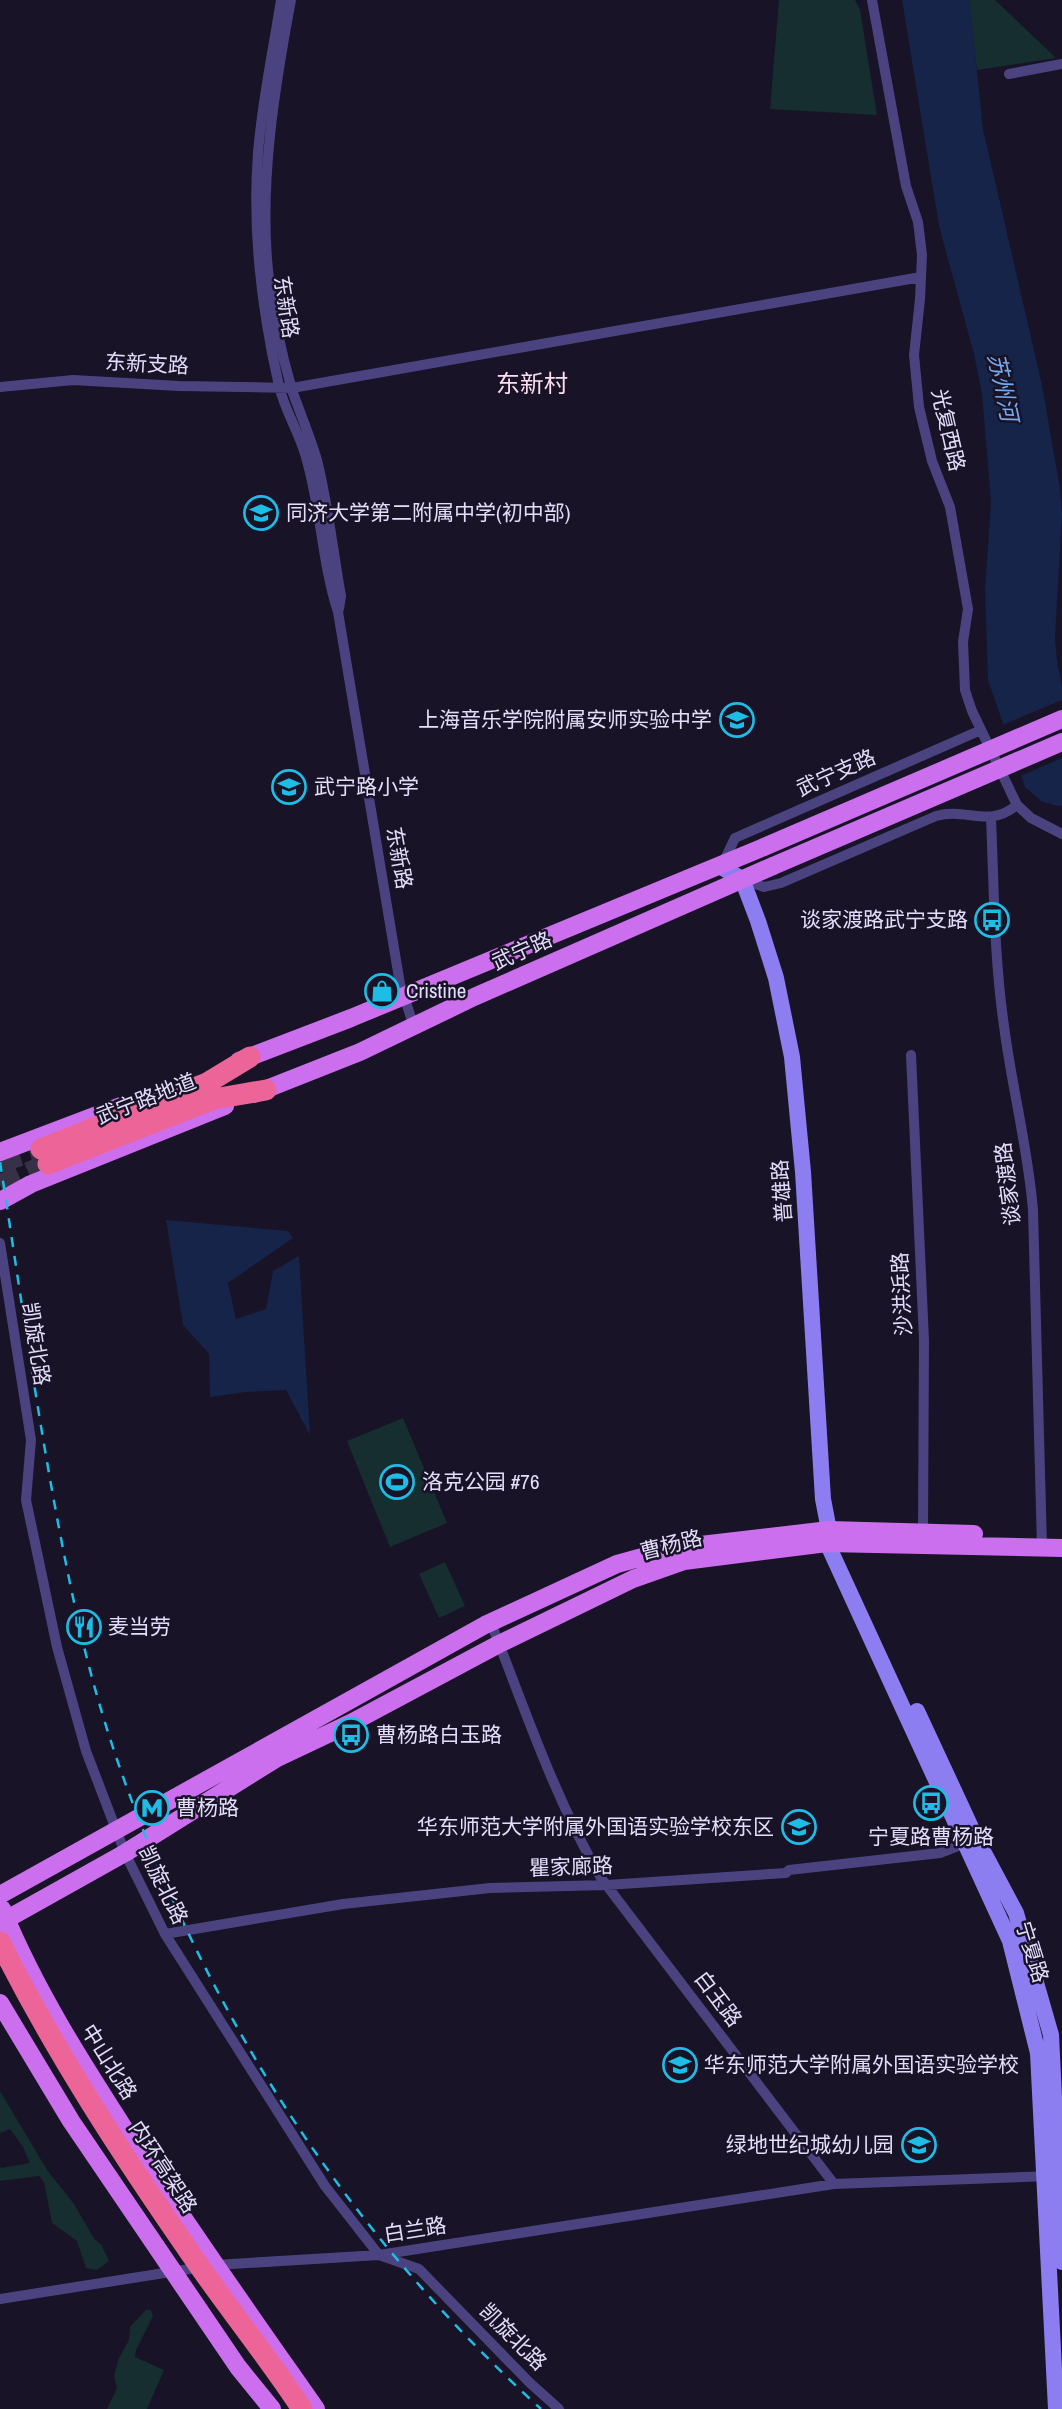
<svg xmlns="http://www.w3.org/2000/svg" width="1062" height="2409" viewBox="0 0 1062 2409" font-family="'Archivo Narrow','Noto Sans SC',sans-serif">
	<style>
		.green { fill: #162e2f }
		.water { fill: #152448 }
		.pier { fill: #181326 }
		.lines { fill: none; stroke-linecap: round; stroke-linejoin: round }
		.highway-tunnel { stroke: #363146; stroke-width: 21; stroke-dasharray: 21 10; stroke-linecap: butt }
		.street { stroke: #4b4380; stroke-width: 10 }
		.secondary { stroke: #8c7ef0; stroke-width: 16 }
		.primary { stroke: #cc6fee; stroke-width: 18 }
		.highway { stroke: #ed6598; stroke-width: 21 }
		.rail { stroke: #1ebde5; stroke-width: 2.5; stroke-dasharray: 10 9; stroke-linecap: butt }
		.primary-bridge { stroke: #cc6fee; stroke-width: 18 }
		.highway-bridge { stroke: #ed6598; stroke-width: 21 }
		.labels { text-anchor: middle; stroke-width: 5; stroke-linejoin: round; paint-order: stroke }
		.street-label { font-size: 21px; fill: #e3dcfb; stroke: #181326 }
		.poi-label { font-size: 21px; fill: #e3dcfb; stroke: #181326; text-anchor: start }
		.water-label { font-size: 23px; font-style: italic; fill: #76abef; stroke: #181326 }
		.quarter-label { font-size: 24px; fill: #fbdeed; stroke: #181326 }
	</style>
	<rect width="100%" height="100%" fill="#181326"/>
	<path class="green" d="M779,0H855L860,10L877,115L770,109Z
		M969,0H995L1056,58L977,70Z
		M403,1418L447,1523L390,1547L347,1441Z
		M445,1562L465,1606L439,1618L419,1574Z
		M0,2091L47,2170L74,2204L95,2240L101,2244L109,2261L97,2270L86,2268L77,2241L52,2223L44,2182L39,2176L0,2181V2166L1,2168L30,2163L23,2147L10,2129L0,2133Z
		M146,2310H151L153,2316L136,2350L135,2357L164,2370L147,2409H107L117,2388L114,2376L119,2358L129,2340L130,2327Z"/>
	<path class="water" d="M902,0H969L970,4L983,129L1042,385L1060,489L1062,514L1055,637L1057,661L1062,686V806L1053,805L1041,801L1025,787L988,680L985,590L991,502L982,394L974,354L939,226Z
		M166,1220L288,1231L293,1238L228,1283L236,1319L266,1309L273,1271L299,1256L310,1435L286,1390L246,1392L210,1397L209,1354L183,1325Z"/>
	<path class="pier" d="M1062,700V758L1018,777L1000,726Z"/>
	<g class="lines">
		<path class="highway-tunnel" d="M0,1162L41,1149
			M0,1185L48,1164"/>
		<path class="street" d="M281,0C273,51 262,102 258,153C252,230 262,311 279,386C285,412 301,435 307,461C321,510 322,563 338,612L400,984L414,1027
			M291,0C275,85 259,183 268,270C272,309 281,352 292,390C300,413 310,436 317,460C328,504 333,551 341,596L339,609
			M872,0L906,186L918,222L922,255L920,299L914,355L919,407L932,461L950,507L968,609L963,642L965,690L972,711L1017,805L1031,818L1062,834
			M1009,74L1062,64
			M0,387L73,380L179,386L292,388L921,277
			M991,818C994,887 994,957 1004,1026C1012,1088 1028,1148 1033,1210L1042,1547
			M722,865L735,838L981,730
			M742,879L764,887L781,883L936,816C967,807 988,829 1017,805
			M911,1055L924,1340L923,1532
			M0,1243L31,1440L26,1500L57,1647L86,1751L125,1853L165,1934L325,2186L379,2255L419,2269L530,2383L559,2409
			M491,1623C525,1709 554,1797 601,1878L834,2184L1049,2176
			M165,1934L343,1904L490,1888L607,1885L786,1873L789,1870L940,1853L971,1841
			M0,2299L215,2265L379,2255L834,2184"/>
		<path class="secondary" d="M721,867L742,879L758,921L776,978L792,1057L803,1172L823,1499L829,1530L827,1543L1010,1941L1038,2053L1056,2409
			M917,1711L976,1838L1016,1913L1051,2035L1062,2262"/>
		<path class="primary" d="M239,1061L351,1018L764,847
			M254,1094L360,1052L474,997L773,866
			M0,1152L121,1106
			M0,1201L31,1184L225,1106
			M0,1895L485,1625L617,1564L675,1548L829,1530L974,1534
			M2,1909C35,1990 82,2063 129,2136C189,2229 253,2319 316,2409
			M0,1923L125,1853L277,1758L351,1723L499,1644L633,1579L684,1561L827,1543L1062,1548
			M0,2003L71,2121L238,2367L272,2409"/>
		<path class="highway" d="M41,1149L207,1083L250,1057
			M48,1164L214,1099L266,1090"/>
		<path class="rail" d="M0,1162C25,1321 46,1482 82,1638C104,1732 137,1822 177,1909C265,2101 384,2266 541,2409"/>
		<path class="primary-bridge" d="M764,847L1062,719
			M773,866L1062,742"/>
		<path class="highway-bridge" d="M0,1942C55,2052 123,2156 193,2257C228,2308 268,2357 302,2409"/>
	</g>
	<defs>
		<g id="school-ring" transform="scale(1.75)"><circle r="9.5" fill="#181326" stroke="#1ebde5" stroke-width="1.5"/><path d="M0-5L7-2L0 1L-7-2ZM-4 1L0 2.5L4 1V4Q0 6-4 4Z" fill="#1ebde5"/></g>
		<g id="bus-ring" transform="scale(1.75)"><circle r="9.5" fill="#181326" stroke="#1ebde5" stroke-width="1.5"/><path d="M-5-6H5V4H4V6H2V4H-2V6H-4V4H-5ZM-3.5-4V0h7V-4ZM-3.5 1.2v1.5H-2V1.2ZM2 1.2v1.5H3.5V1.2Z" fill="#1ebde5"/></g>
		<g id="shop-ring" transform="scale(1.75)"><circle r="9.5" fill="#181326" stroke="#1ebde5" stroke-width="1.5"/><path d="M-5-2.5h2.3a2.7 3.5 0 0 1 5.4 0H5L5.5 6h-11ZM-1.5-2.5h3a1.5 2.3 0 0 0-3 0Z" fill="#1ebde5"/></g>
		<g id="stadium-ring" transform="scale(1.75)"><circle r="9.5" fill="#181326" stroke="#1ebde5" stroke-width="1.5"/><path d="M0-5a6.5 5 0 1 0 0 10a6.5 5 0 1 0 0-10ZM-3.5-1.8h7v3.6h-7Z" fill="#1ebde5"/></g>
		<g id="restaurant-ring" transform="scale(1.75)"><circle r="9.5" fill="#181326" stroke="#1ebde5" stroke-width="1.5"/><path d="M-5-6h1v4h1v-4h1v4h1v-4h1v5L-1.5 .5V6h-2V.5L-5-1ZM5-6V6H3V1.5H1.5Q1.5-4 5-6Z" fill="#1ebde5"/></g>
		<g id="metro-ring" transform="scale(1.75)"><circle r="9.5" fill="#181326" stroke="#1ebde5" stroke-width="1.5"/><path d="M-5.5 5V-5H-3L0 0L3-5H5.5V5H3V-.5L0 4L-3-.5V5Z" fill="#1ebde5"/></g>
	</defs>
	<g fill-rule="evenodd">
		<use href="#school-ring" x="261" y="513"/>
		<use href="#school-ring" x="737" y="720"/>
		<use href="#school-ring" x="289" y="787"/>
		<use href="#bus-ring" x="992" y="920"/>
		<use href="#shop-ring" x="382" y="991"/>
		<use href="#stadium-ring" x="397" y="1482"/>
		<use href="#restaurant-ring" x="84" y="1627"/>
		<use href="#bus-ring" x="351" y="1735"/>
		<use href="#bus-ring" x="931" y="1803"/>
		<use href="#metro-ring" x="152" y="1808"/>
		<use href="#school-ring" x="799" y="1827"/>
		<use href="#school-ring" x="680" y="2065"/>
		<use href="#school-ring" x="919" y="2145"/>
	</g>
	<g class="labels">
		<g class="street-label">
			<text transform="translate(286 307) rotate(81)" y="7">东新路</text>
			<text transform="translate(147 364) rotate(3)" y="7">东新支路</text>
			<text transform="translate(948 430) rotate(77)" y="7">光复西路</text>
			<text transform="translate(836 773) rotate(-24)" y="7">武宁支路</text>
			<text transform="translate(399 858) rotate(80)" y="7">东新路</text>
			<text transform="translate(522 951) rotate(-24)" y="7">武宁路</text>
			<text transform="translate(146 1099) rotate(-21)" y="7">武宁路地道</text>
			<text transform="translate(1008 1184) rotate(-97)" y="7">谈家渡路</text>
			<text transform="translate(782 1191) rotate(-94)" y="7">普雄路</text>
			<text transform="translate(902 1294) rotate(-93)" y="7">沙洪浜路</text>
			<text transform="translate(36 1344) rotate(81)" y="7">凯旋北路</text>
			<text transform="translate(671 1545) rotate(-14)" y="7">曹杨路</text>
			<text transform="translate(571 1867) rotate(-2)" y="7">瞿家廊路</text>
			<text transform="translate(163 1885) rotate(64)" y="7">凯旋北路</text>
			<text transform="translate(1032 1952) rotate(73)" y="7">宁夏路</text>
			<text transform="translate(718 1999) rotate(53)" y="7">白玉路</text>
			<text transform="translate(109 2062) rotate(58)" y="7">中山北路</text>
			<text transform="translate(163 2167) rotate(57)" y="7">内环高架路</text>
			<text transform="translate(415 2230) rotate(-9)" y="7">白兰路</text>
			<text transform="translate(513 2337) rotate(45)" y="7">凯旋北路</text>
		</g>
		<g class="poi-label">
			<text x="286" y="520">同济大学第二附属中学(初中部)</text>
			<text x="712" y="727" text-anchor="end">上海音乐学院附属安师实验中学</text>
			<text x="314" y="794">武宁路小学</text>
			<text x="968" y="927" text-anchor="end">谈家渡路武宁支路</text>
			<text x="406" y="998">Cristine</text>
			<text x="422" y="1489">洛克公园 #76</text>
			<text x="108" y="1634">麦当劳</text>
			<text x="376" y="1742">曹杨路白玉路</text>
			<text x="176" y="1815">曹杨路</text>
			<text x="774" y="1834" text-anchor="end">华东师范大学附属外国语实验学校东区</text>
			<text x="931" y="1844" text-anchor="middle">宁夏路曹杨路</text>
			<text x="704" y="2072">华东师范大学附属外国语实验学校</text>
			<text x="894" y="2152" text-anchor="end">绿地世纪城幼儿园</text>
		</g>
		<g class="water-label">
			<text transform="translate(1003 387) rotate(78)" y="8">苏州河</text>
		</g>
		<g class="quarter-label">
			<text x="532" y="392">东新村</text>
		</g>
	</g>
</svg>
